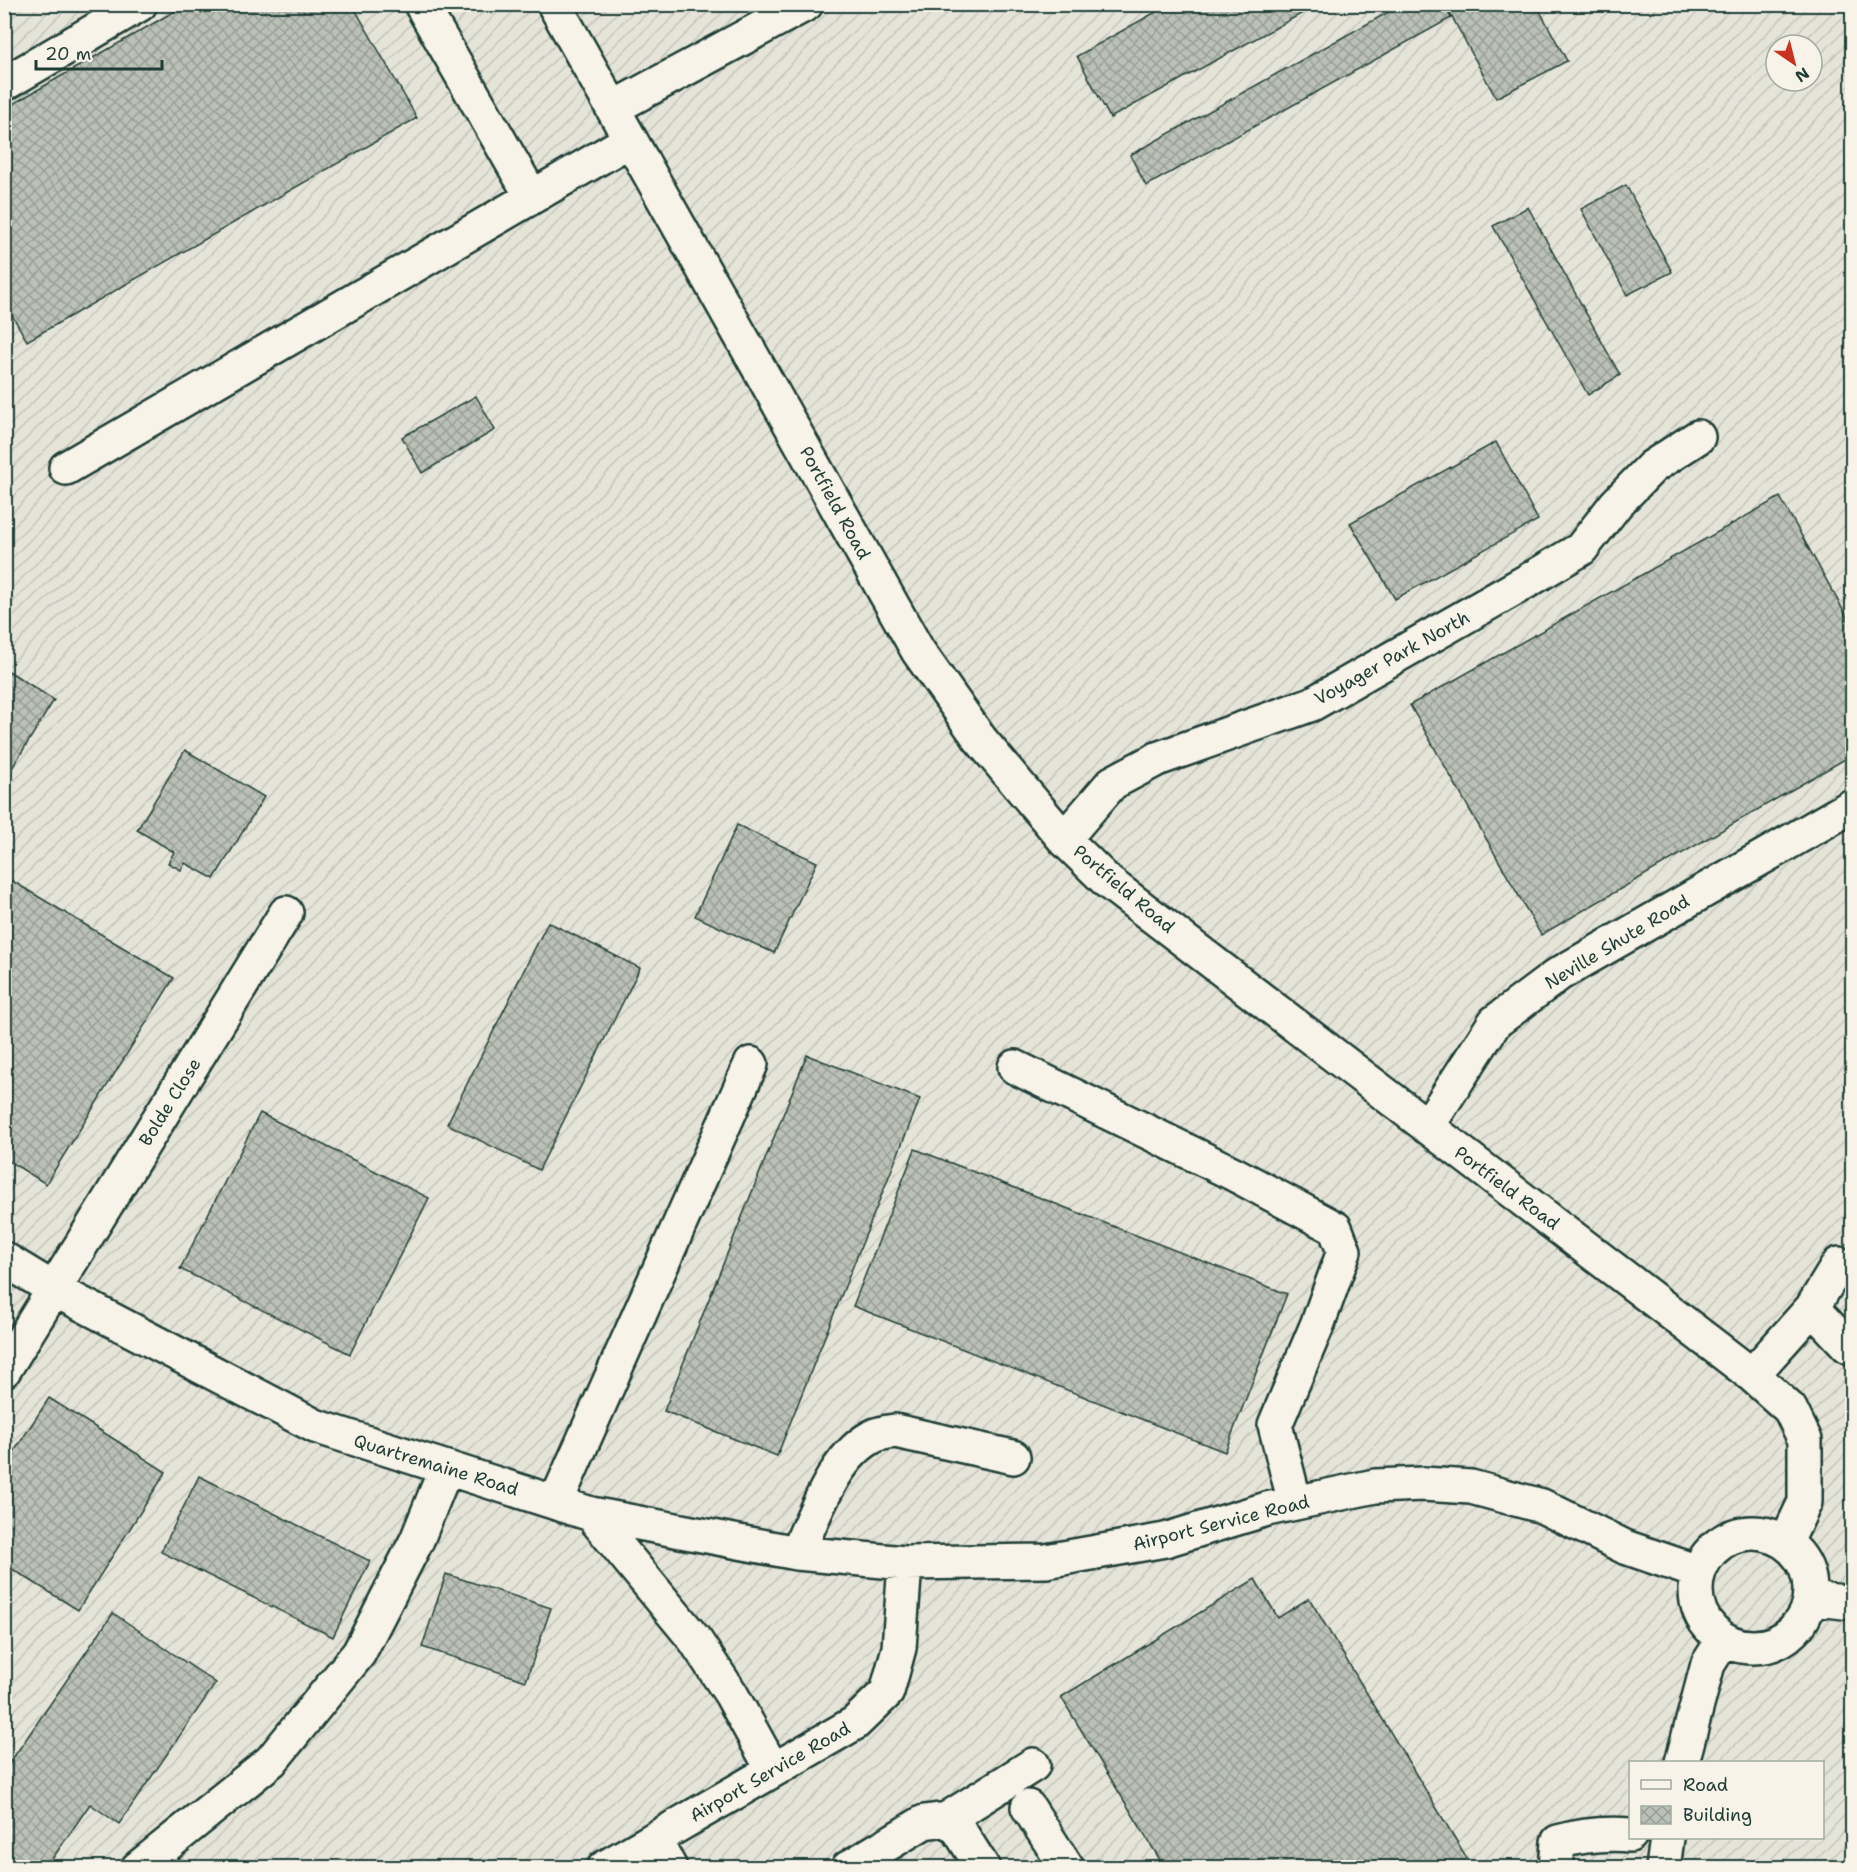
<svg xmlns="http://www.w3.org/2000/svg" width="1857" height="1872" viewBox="0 0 1857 1872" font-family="'Shantell Sans',sans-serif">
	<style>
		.industrial { fill: url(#industrial-furrows); fill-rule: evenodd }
		.building { fill: url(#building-cross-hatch); stroke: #1f3d34; stroke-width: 1.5 }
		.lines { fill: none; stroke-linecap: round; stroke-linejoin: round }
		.minor-casing { stroke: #1f3d34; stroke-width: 38 }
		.minor { stroke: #f7f3e8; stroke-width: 33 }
		.labels { text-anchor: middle; stroke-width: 4.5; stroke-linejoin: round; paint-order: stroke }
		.street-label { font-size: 18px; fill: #1f3d34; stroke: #f7f3e8 }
	</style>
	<defs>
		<pattern id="industrial-furrows" width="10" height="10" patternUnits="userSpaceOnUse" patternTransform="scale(1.5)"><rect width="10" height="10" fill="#e5e4d9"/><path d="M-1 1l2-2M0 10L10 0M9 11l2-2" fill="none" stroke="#c4c4bb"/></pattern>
		<pattern id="building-cross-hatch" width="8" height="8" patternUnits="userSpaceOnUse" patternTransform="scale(1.5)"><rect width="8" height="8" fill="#bbc1b6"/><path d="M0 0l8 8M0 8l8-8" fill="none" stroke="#979e95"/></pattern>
	</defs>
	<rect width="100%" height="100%" fill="#f7f3e8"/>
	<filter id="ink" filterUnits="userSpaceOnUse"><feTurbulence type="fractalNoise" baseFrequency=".0167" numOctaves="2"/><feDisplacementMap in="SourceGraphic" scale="12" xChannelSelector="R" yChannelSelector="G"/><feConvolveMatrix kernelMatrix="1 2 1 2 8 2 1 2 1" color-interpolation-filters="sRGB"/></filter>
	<g filter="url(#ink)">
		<path class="industrial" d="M5,5H1852V1867L5,1868ZM1776,45H1812V81H1776ZM1630,1762H1822V1838H1630Z"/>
		<path class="building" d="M187,4H352L417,118L27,341L4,301V109Z
			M1170,4H1319L1110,118L1077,56Z
			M1403,4H1444L1451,18L1146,186L1130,155Z
			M1445,4H1536L1567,61L1496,98Z
			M1626,185L1672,272L1627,295L1581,209Z
			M1528,207L1620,375L1588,395L1493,226Z
			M476,396L495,430L422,473L402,437Z
			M1496,442L1538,520L1395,599L1350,523Z
			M1780,497L1852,626V755L1541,935L1410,705Z
			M4,668L54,700L4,781Z
			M185,750L264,797L214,879L185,863L181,870L168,863L174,852L137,830Z
			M737,825L817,862L774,953L695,916Z
			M4,876L174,978L46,1184L4,1158Z
			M548,922L640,968L539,1170L447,1124Z
			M807,1055L920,1099L777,1456L664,1411Z
			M260,1113L429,1198L350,1354L180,1269Z
			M915,1149L1287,1294L1225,1452L853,1306Z
			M49,1398L166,1472L78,1610L4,1564V1467Z
			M199,1476L370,1561L333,1637L161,1552Z
			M446,1574L551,1608L526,1681L422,1647Z
			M1255,1579L1278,1618L1309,1598L1473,1868H1165L1061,1697Z
			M113,1613L216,1683L119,1824L90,1804L46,1868H4V1771Z"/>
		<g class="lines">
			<g class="minor-casing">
				<path id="minor" d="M421,4L532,197
					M554,4L918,651L980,739L1064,839L1108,882L1752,1375L1790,1409L1805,1440V1502L1786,1542
					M4,84L140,4
					M613,108L806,4
					M66,468L630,140
					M1064,839L1112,783L1157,759L1312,704L1529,580L1581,549L1616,504L1652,467L1698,437
					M1015,1067L1234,1174L1335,1228L1344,1251L1318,1323L1275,1425L1295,1503
					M1427,1127L1495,1022L1559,974L1852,806
					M4,1259L55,1290L315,1426L591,1514L797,1553L905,1563L1046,1561L1165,1540L1267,1509L1375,1486L1423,1484L1471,1487L1542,1506L1625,1547L1698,1572
					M1812,1308L1848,1346L1852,1347
					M4,1370L286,913
					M1752,1375L1812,1308L1839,1264
					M556,1502L751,1064
					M591,1514L695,1640L731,1694L773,1770
					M1696 1590a57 57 0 1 1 114 0a57 57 0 1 1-114 0Z
					M797,1553C815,1515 835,1453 876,1435C881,1433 889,1432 895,1431L1013,1457
					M1810,1598L1852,1603
					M1682,1762L1708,1664L1724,1639
					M1028,1807L1067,1868
					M947,1819L1033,1765
					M654,1839L670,1868
					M138,1868L271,1761L359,1653L417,1540L446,1468
					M604,1868L855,1723L887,1692L899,1648L905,1563
					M848,1868L924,1822L947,1819L959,1830L983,1868
					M1556,1868L1558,1842C1583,1835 1604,1833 1630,1835
					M1663,1868L1667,1838"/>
			</g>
			<use href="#minor" class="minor"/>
		</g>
	</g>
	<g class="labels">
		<g class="street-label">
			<text transform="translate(835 503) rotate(61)" y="6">Portfield Road</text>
			<text transform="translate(1392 658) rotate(-29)" y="6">Voyager Park North</text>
			<text transform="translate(1124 889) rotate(40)" y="6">Portfield Road</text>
			<text transform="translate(1617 942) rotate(-31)" y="6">Neville Shute Road</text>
			<text transform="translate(170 1102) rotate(-58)" y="6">Bolde Close</text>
			<text transform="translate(1507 1188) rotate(37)" y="6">Portfield Road</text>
			<text transform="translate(436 1465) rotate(17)" y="6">Quartremaine Road</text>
			<text transform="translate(1221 1523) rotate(-14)" y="6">Airport Service Road</text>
			<text transform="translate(770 1772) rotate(-30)" y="6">Airport Service Road</text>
		</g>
	</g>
	<rect width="1857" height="1872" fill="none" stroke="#f7f3e8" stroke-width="24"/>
	<rect x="12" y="12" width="1833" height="1848" fill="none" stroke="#1f3d34" stroke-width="2" filter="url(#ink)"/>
	<rect x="1629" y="1761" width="195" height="78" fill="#f7f3e8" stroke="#a1aaa0" stroke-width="1.5"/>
	<rect x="1641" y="1780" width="30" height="9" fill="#f7f3e8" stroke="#a1aaa0" stroke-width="1.5"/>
	<text x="1683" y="1791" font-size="18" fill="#1f3d34">Road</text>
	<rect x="1641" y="1806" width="30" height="18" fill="url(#building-cross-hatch)" stroke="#a1aaa0" stroke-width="1.5"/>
	<text x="1683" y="1821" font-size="18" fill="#1f3d34">Building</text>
	<g transform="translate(1794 63) rotate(145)"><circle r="28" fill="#f7f3e8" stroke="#a1aaa0" stroke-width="1.5"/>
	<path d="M0-4.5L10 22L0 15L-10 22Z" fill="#c8321e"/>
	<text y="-9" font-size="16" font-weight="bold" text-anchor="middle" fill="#1f3d34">N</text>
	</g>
	<path d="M36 60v9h126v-9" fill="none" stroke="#1f3d34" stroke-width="3"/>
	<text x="45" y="60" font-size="18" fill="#1f3d34" stroke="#f7f3e8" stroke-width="4.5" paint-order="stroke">20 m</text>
</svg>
